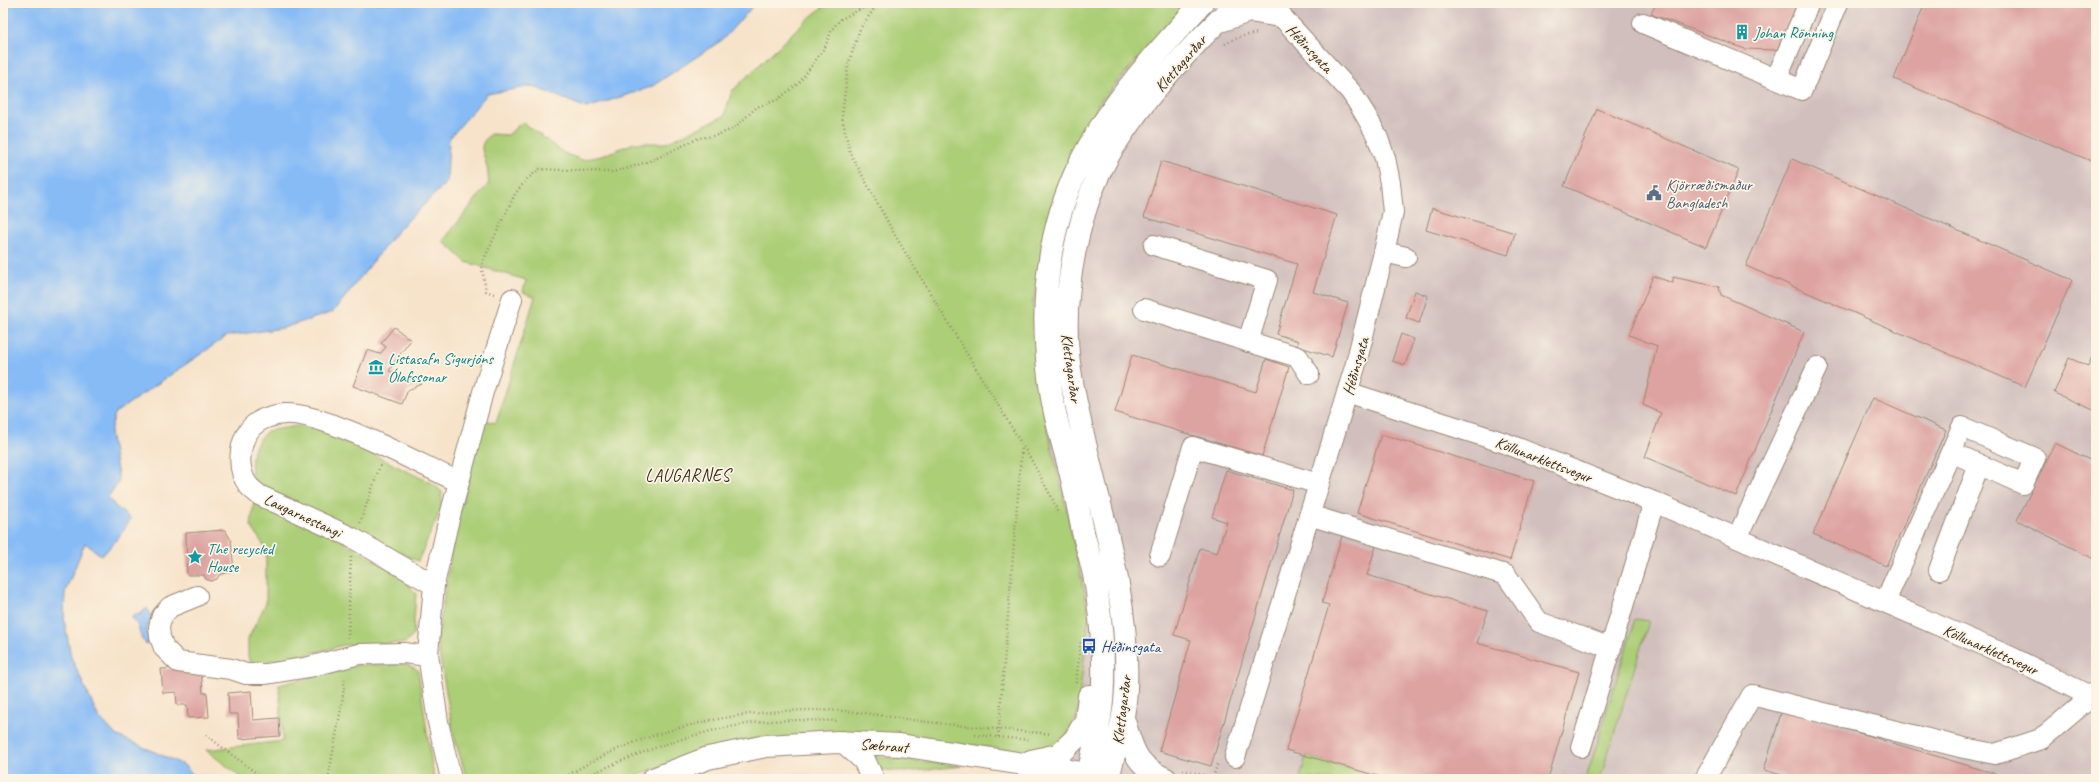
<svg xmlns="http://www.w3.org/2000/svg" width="2099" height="782" viewBox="0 0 2099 782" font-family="Caveat,sans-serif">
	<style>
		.industrial { fill: #d1bfbd }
		.green { fill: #acce77; stroke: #747c4a }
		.water { fill: #87bbf6; stroke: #61728a }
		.building { fill: #dda3a1 }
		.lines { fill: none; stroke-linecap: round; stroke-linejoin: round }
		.minor-casing { stroke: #998674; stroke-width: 22 }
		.major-casing { stroke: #998674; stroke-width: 24 }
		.path { stroke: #998674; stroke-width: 2.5; stroke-dasharray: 1 3; stroke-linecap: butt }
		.minor { stroke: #fff; stroke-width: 20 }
		.major { stroke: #fff; stroke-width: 22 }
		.labels { text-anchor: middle; stroke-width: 3.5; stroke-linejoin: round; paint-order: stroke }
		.culture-label { font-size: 16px; fill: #0d838f; stroke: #fcf5e5; text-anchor: start }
		.street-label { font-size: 16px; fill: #3b2a1e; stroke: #fcf5e5 }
		.service-label { font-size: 16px; fill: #4e5e75; stroke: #fcf5e5; text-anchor: start }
		.transit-label { font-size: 16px; fill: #164399; stroke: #fcf5e5; text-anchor: start }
		.neighbourhood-label { font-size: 17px; letter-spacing: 1px; fill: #3b2a1e; stroke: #fcf5e5 }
	</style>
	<rect width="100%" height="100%" fill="#fcf5e5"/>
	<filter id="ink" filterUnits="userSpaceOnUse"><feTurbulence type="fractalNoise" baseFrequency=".025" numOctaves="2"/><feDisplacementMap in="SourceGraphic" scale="8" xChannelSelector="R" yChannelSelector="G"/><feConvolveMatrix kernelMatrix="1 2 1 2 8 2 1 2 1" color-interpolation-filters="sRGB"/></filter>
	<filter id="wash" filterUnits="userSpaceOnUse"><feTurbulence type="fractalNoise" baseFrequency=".012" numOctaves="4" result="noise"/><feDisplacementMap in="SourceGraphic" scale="16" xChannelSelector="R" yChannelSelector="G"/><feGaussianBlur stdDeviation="0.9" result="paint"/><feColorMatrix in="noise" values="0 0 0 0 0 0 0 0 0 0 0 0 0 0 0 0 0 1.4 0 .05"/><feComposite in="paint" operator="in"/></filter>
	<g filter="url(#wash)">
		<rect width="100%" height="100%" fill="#f7e3ca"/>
		<path class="industrial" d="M1187,3H2096V779H1064L1077,716L1089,616L1069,520L1043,410L1033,303L1050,209L1098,104Z"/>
		<path class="green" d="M828,3H1187L1098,104L1050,209L1033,303L1043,410L1069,520L1089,616L1077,716L1067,735L1053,748L1037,752L944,743L688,757L626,779H467L454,737L437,641L454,535L484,420L496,423L535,297L523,292L526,280L466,262L443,241L489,183C488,177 488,170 486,163C482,148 478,147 490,134L508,135L522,122L564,153L582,160L601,156L634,143H666L724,116L732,91L804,22Z
			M297,426L327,432L433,484L442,492L441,509L418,561L273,493L253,480C249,458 252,447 267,431Z
			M254,501L327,532L398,574L416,593L413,636L405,643L344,645L292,658L250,663L248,656V639L266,603V549L251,526Z
			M1635,619L1649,621L1600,779H1586Z
			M407,664L418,670L434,779H243L206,750L283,741L279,685L358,665Z
			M868,755L962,766L906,772L877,769Z
			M1306,756L1388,779H1300Z"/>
		<path class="water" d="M3,3H756L722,40L651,87L587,108L532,86L487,94L449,139L447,182L398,230L333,312L283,328L227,336L115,413L110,432L119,481L108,497L115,506L131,519L118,538L102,556L85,543L65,592L64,618L71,657L98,716L116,735L184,765L197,779H3Z
			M147,608L153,620L148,623L147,632L152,644H150L148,642L146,644C140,638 141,634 138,627C136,622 133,622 132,616L140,614Z"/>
		<g id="blocks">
			<path class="building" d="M1656,3H1798L1777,50L1745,49L1651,14Z
				M1925,3H2096V163L1894,79Z
				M1597,109L1739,170L1706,247L1564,186Z
				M1792,159L2072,280L2025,387L1746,266Z
				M1161,161L1337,215L1313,292L1348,303L1332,357L1297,346L1298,341L1276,334L1297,264L1144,217Z
				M1432,208L1515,233L1508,255L1426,230Z
				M1653,276L1673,283V277L1719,287L1721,295L1804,332L1736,496L1645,457L1661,413L1643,405L1657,346L1629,335Z
				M1415,291L1428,296L1419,323L1406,318Z
				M394,327L411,340L394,362L389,371L422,384L408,390L402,404L353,386L367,350L380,354L386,347L381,343Z
				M1401,334L1414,339L1405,365L1392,361Z
				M2096,347V411L2054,393L2069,358L2088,366Z
				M1132,355L1256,392L1266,359L1289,367L1262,456L1115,412Z
				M1873,398L1946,430L1886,566L1813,534Z
				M1381,434L1534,481L1510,560L1357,513Z
				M2055,443L2096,463V560L2017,520Z
				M1226,470L1293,490L1211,766L1159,751L1191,640L1174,635L1200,548L1217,553L1227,522L1212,517Z
				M225,530L231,540L234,571L219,575L217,579L211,581L206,579L204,575H187L186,533Z
				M1342,536L1376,546L1367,575L1488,611L1477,643L1579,672L1548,779H1388L1286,750L1329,605L1322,603Z
				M201,667L203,693H207L209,717L188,718L187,705H177L176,692L163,693L161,669Z
				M251,691L253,720L279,718L280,736L239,739L238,714H229L228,693Z
				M1782,710L2013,779H1796L1764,770Z
				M1563,774L1578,779H1562Z"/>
		</g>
	</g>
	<g filter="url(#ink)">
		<use href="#blocks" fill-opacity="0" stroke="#998674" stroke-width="1"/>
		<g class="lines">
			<g class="minor-casing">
				<path id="minor" d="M1643,23L1802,90L1838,3
					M1776,79L1809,3
					M1154,245L1267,280L1248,342
					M1384,252L1406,257
					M1144,309L1298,357L1309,374
					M1347,392L1505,443L1654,502L2011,657L2096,699
					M1309,515L1506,575L1539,622L1611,648
					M1737,538L1817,367
					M1160,556L1193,447L1319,484
					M1939,570L1979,465
					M434,585L351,537L259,495C256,492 251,489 248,485C235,467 239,434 258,422C265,417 276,415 284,414C323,411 421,465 459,482
					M197,596L170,607L162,616L159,627L160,637L164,648L178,662L231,669L246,674H266L309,667L359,654L404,653L428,656
					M1885,602L1962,427L2035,458L2023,484L1951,452
					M1581,747L1654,502
					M1235,757L1355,367L1384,252L1393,212L1390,183L1385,158L1377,136L1365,114L1351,92L1270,4
					M451,779L438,722L428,654L434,585L447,527L483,392L512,299
					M1705,779L1752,695L1964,748L1995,754L2041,739L2091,697"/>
			</g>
			<g class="major-casing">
				<path id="major" d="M1220,21L1249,11L1281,16
					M1123,718C1133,749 1134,765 1166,779
					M844,742L864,760L873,779
					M1031,761L1058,755L1075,739L1086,720L1089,696
					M653,779L708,758L766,746L837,742L900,745L1102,776
					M1087,779C1092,756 1098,733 1101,710C1106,672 1102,630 1097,593C1095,572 1088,552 1083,532C1079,511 1075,491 1070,471C1064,447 1056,422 1052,398C1039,319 1044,238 1079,165C1109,104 1156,53 1202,3
					M1108,779C1115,749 1125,720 1126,688C1131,579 1086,476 1070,370C1059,300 1077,203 1116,143C1149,91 1192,45 1237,3"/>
			</g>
			<path class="path" d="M878,3L860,29L848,65L842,117L850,153L896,237L1032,461L1054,502L1058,514
				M1225,44L1239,37L1258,33
				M494,294L486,291L482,269L483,261L515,194L527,179L540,169L611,172L626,169L655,159L699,138L714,136L733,129L757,107L777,100L799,83L825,47L832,29L841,19L863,8L877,4
				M360,523L381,463
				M348,638L351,557
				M1076,683L1081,640
				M206,735L264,779
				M975,735L1030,740
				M998,737L1022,446
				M1183,770L1221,779
				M1213,777L1218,763
				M328,779L342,703L345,677
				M562,779C641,727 751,705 844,711C872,713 900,719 928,722C970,727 1011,730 1052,734
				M581,779C636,753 694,731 754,723C782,719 811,720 839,721"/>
			<use href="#minor" class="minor"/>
			<use href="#major" class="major"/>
		</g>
	</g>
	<defs>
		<g id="building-bare" transform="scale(1.2)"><path d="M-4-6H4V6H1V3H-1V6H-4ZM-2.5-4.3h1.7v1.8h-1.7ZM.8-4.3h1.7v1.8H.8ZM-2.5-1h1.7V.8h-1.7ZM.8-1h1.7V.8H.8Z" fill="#0f9aa8" stroke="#fcf5e5" stroke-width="2.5" paint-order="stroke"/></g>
		<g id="civic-bare" transform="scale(1.2)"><path d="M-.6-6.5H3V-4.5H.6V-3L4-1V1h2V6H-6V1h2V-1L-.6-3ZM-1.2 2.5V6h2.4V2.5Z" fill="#5c6f8a" stroke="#fcf5e5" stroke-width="2.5" paint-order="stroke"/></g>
		<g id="museum-bare" transform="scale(1.2)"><path d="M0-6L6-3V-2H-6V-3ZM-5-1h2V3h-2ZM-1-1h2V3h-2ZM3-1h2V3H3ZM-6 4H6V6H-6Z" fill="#0f9aa8" stroke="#fcf5e5" stroke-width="2.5" paint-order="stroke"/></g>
		<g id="sight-bare" transform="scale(1.2)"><path d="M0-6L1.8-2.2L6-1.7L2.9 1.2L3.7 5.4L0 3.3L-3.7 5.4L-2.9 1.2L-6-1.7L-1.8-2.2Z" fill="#0f9aa8" stroke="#fcf5e5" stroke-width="2.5" paint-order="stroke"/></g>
		<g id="bus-bare" transform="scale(1.2)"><path d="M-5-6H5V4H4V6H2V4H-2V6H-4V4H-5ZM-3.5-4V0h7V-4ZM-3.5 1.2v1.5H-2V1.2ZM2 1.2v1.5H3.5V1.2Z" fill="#1a4fb4" stroke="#fcf5e5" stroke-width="2.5" paint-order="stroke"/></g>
	</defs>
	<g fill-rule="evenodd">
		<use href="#building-bare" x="1742" y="32"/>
		<use href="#civic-bare" x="1654" y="193"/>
		<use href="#museum-bare" x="376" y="367"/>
		<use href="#sight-bare" x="195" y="557"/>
		<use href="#bus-bare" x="1089" y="646"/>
	</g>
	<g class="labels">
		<g class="culture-label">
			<text x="1754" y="38">Johan Rönning</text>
			<text x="388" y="364">Listasafn Sigurjóns<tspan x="388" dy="18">Ólafssonar</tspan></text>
			<text x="207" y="554">The recycled<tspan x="207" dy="18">House</tspan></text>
		</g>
		<g class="street-label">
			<text transform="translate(1310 48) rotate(47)" y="6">Héðinsgata</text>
			<text transform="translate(1180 63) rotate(-49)" y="6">Klettagarðar</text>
			<text transform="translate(1355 366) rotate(-74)" y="6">Héðinsgata</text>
			<text transform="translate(1072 368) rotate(82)" y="6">Klettagarðar</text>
			<text transform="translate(1544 459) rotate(21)" y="6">Köllunarklettsvegur</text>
			<text transform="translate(303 515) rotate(25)" y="6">Laugarnestangi</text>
			<text transform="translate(1991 649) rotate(24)" y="6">Köllunarklettsvegur</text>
			<text transform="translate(1121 710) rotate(-83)" y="6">Klettagarðar</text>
			<text transform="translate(884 745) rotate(4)" y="6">Sæbraut</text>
		</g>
		<g class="service-label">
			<text x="1666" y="190">Kjörræðismaður<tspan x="1666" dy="18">Bangladesh</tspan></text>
		</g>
		<g class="transit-label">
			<text x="1101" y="652">Héðinsgata</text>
		</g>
		<g class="neighbourhood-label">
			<text x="688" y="481">LAUGARNES</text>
		</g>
	</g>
	<rect width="2099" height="782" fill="none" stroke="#fcf5e5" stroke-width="16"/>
</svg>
